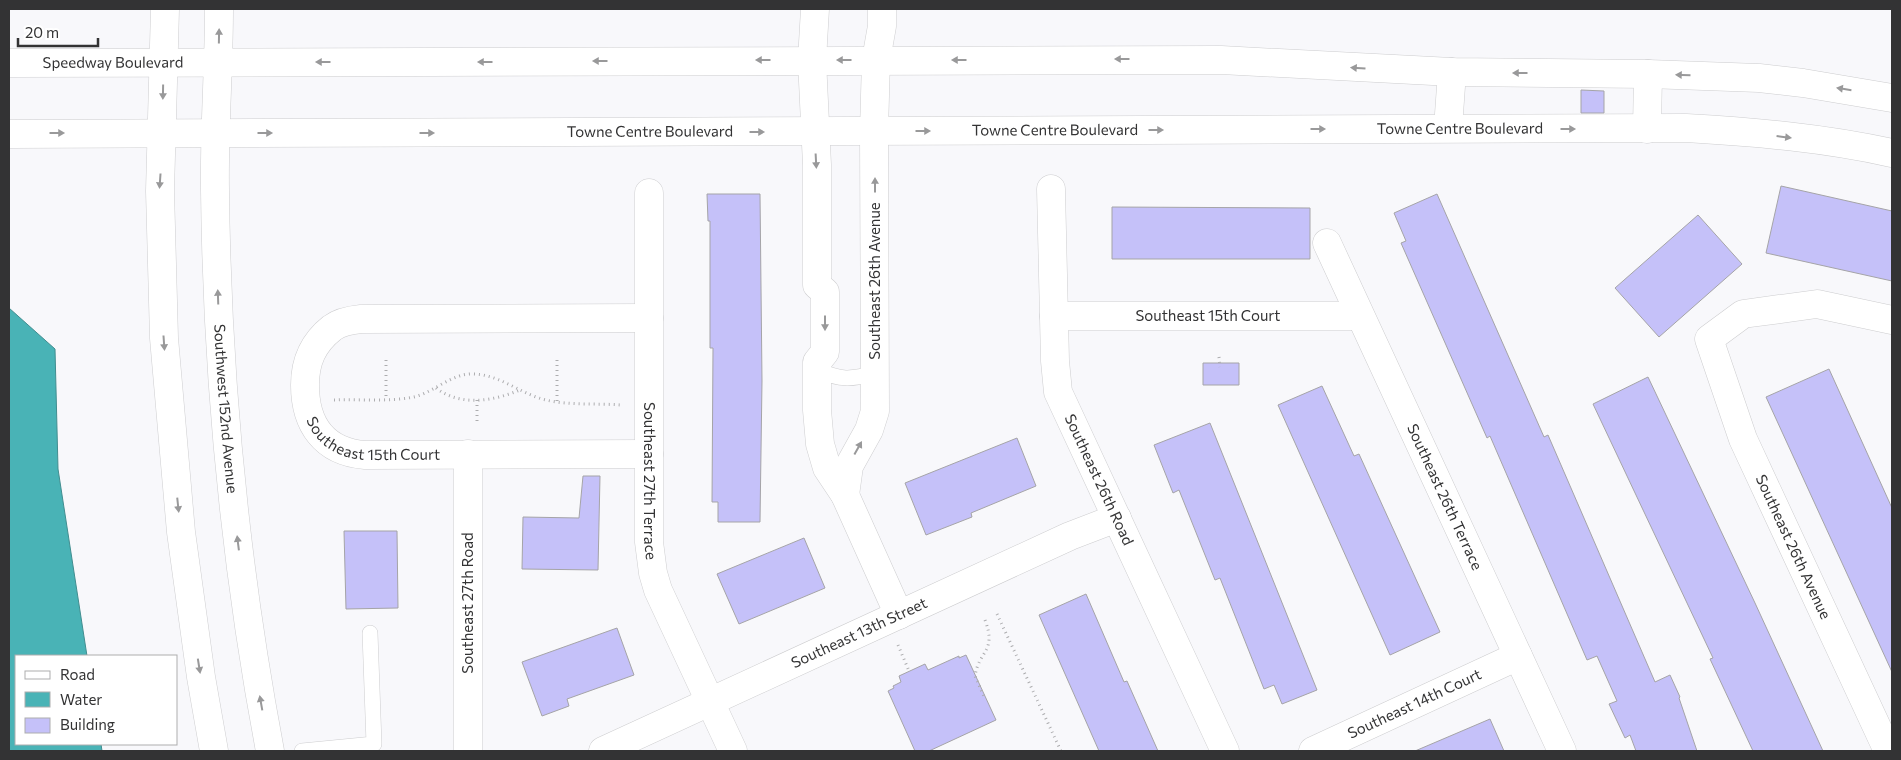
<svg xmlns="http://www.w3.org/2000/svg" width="1901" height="760" viewBox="0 0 1901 760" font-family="Commissioner,sans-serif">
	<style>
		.water { fill: #49b3b6; stroke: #428d8f }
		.building { fill: #c5c1f9; stroke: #a5a4a7 }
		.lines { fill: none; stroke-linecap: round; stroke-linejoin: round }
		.service-casing { stroke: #cdcdcf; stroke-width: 16 }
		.minor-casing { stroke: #cdcdcf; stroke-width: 29 }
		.tertiary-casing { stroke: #cdcdcf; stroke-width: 29 }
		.path { stroke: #adadaf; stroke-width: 3; stroke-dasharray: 1 4; stroke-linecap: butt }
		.service { stroke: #fff; stroke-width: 15 }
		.minor { stroke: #fff; stroke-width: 28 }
		.tertiary { stroke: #fff; stroke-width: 28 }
		.oneway { fill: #99999a }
		.labels { text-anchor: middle; stroke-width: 4; stroke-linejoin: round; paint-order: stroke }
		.street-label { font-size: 15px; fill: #333334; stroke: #fff }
	</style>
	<rect width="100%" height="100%" fill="#f8f8fb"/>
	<path class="water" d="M9,308L55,349L58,469L87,656H16V744H101L102,751H9Z"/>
	<path class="building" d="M1581,90L1604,91V113H1581Z
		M1781,186L1892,211V281L1766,253Z
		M707,194H760L762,381L760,522H718V502H712L713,348H710V221H708Z
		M1437,194L1544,437L1548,435L1655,682L1670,675L1680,697L1679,698L1697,751H1636L1630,735L1625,738L1609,704L1617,701L1597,656L1587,660L1490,436L1487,438L1401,243L1406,241L1394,213Z
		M1112,207L1310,208V259H1112Z
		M1698,215L1742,264L1659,337L1615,288Z
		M1203,363H1239V385H1203Z
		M1829,369L1892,508V672L1766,397Z
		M1648,377L1755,603L1823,751H1753L1710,659L1713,658L1593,404Z
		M1322,386L1354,456L1359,454L1440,632L1390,655L1278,405Z
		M1210,423L1317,690L1282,704L1274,685L1264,689L1220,578L1215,580L1179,490L1173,493L1154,445Z
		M1017,438L1036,486L971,513L972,517L926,535L905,483Z
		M583,476H600L598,570L522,569L523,517L579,518Z
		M344,531H397L398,608L346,609Z
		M804,538L825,588L739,624L717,574Z
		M1086,594L1124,682L1127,681L1158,751H1099L1039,615Z
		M617,628L634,675L567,699L569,706L542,716L522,662Z
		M966,655L996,720L929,751H915L888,691L894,688L893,686L901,682L899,676L925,664L928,670L959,656V658Z
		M1490,719L1504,751H1415Z"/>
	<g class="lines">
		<g class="service-casing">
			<path id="service" d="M817,370C841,380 850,380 875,373
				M302,751L374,744L370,633"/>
		</g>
		<g class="minor-casing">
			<g id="minor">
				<path d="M815,9L812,60L817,165V285L825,292V352L817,362V410L820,444L827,468L845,495L899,615"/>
				<path id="s1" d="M1051,189L1055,361L1058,392L1225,751"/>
				<path id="s2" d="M649,193V542L653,573L658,590L733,751"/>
				<path id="s3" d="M1327,243L1562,751"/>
				<path id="s4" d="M1054,316H1360"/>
				<path id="s5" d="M649,318L361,319C351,320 340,322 332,328C313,343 305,361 305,385C305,424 324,452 365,455L649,454"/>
				<path d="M468,454V751"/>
				<path d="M845,495L849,466L869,430L875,411L874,131L876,60L882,26V9"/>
				<path id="s6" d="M603,751L1070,536L1117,518"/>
				<path id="s7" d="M1313,751L1518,656"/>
				<path d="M1888,751L1743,439L1709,339L1743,314L1817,304L1892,320"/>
			</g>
		</g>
		<g class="tertiary-casing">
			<g id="tertiary">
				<path d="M165,9L160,191L164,338L181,532L201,677L214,751"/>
				<path id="s8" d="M219,9C219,69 214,130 215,190C217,379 235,566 270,751"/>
				<path id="s9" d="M9,63L1221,60L1452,72L1648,74L1759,78L1803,83L1892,98"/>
				<path d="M1448,128L1452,72"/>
				<path d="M1647,129L1648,74"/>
				<path id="s10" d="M9,134L1686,128C1755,132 1825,138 1892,153"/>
			</g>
		</g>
		<path class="path" d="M1219,357L1220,367
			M386,360V399
			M557,360V401
			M436,388C461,407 493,401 520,390
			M334,400C360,399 389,402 414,397C434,392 450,375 470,374C497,373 518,392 542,399C567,406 596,403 621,405
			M477,400V424
			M997,614L1061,751
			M985,620C997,652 979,650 975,676L985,699
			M898,645L909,671"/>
		<use href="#service" class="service"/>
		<use href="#minor" class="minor"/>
		<use href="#tertiary" class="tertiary"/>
	</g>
	<defs><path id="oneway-solid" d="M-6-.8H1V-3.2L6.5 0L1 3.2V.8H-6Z" transform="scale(1.25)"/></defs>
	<g class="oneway">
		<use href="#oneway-solid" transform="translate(219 36) rotate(-89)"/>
		<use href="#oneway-solid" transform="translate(1122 59) rotate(180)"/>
		<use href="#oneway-solid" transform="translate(763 60) rotate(180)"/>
		<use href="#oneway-solid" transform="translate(844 60) rotate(180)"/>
		<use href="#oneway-solid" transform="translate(959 60) rotate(180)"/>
		<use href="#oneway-solid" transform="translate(600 61) rotate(180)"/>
		<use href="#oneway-solid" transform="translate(323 62) rotate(180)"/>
		<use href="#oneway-solid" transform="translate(485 62) rotate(180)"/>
		<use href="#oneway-solid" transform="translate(1358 68) rotate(-176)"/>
		<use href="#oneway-solid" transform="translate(1520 73) rotate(-180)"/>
		<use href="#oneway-solid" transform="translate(1683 75) rotate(-178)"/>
		<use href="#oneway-solid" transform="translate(1844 89) rotate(-171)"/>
		<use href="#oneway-solid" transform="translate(163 92) rotate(91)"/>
		<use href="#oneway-solid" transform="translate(1318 129)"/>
		<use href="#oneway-solid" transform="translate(1568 129)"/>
		<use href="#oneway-solid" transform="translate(1156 130)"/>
		<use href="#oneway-solid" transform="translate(923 131)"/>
		<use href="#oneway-solid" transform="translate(757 132)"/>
		<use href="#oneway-solid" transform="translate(57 133)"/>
		<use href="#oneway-solid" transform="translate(265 133)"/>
		<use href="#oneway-solid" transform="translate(427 133)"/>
		<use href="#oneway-solid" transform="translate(1784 137) rotate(7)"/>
		<use href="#oneway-solid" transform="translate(816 161) rotate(87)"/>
		<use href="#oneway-solid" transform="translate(160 181) rotate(94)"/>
		<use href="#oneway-solid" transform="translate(875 185) rotate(-90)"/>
		<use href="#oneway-solid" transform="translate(218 297) rotate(-92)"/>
		<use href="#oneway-solid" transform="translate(825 323) rotate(90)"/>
		<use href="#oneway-solid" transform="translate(164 343) rotate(86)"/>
		<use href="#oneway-solid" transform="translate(858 448) rotate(-61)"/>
		<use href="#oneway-solid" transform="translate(178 505) rotate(84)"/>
		<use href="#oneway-solid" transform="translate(238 543) rotate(-97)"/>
		<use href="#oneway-solid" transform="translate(199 666) rotate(81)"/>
		<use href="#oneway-solid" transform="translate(261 703) rotate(-100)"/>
	</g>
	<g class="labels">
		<g class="street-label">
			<text dy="5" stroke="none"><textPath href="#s9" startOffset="104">Speedway Boulevard</textPath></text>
			<text dy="5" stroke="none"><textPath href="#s10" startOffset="1451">Towne Centre Boulevard</textPath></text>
			<text dy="5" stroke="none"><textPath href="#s10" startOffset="1046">Towne Centre Boulevard</textPath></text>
			<text dy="5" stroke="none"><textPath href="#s10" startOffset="641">Towne Centre Boulevard</textPath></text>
			<text transform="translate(875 281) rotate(-90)" y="5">Southeast 26th Avenue</text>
			<text dy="5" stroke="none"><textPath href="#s4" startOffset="154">Southeast 15th Court</textPath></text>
			<text dy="5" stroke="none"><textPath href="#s8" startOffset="400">Southwest 152nd Avenue</textPath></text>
			<text dy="5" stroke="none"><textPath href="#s5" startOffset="490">Southeast 15th Court</textPath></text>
			<text dy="5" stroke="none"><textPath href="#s1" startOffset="300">Southeast 26th Road</textPath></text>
			<text dy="5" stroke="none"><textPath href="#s2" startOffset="288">Southeast 27th Terrace</textPath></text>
			<text dy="5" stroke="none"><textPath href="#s3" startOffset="280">Southeast 26th Terrace</textPath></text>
			<text transform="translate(1793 547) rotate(65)" y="5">Southeast 26th Avenue</text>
			<text transform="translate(468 603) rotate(-90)" y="5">Southeast 27th Road</text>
			<text dy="5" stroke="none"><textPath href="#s6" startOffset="282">Southeast 13th Street</textPath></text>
			<text dy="5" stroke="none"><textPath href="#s7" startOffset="112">Southeast 14th Court</textPath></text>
		</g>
	</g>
	<rect width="1901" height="760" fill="none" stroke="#333334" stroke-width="20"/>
	<rect x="15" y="655" width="162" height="90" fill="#ffffff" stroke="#adadae"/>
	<rect x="25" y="671" width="25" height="8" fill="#ffffff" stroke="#adadae"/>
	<text x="60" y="680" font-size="15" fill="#333334">Road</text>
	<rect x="25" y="692" width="25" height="15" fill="#49b3b6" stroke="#adadae"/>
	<text x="60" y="705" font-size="15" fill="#333334">Water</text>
	<rect x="25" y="718" width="25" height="15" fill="#c5c1f9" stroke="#adadae"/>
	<text x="60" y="730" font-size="15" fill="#333334">Building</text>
	<path d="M18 38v8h80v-8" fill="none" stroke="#333334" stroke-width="2.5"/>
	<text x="25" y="38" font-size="15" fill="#333334" stroke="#ffffff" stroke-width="4" paint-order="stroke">20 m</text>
</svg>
